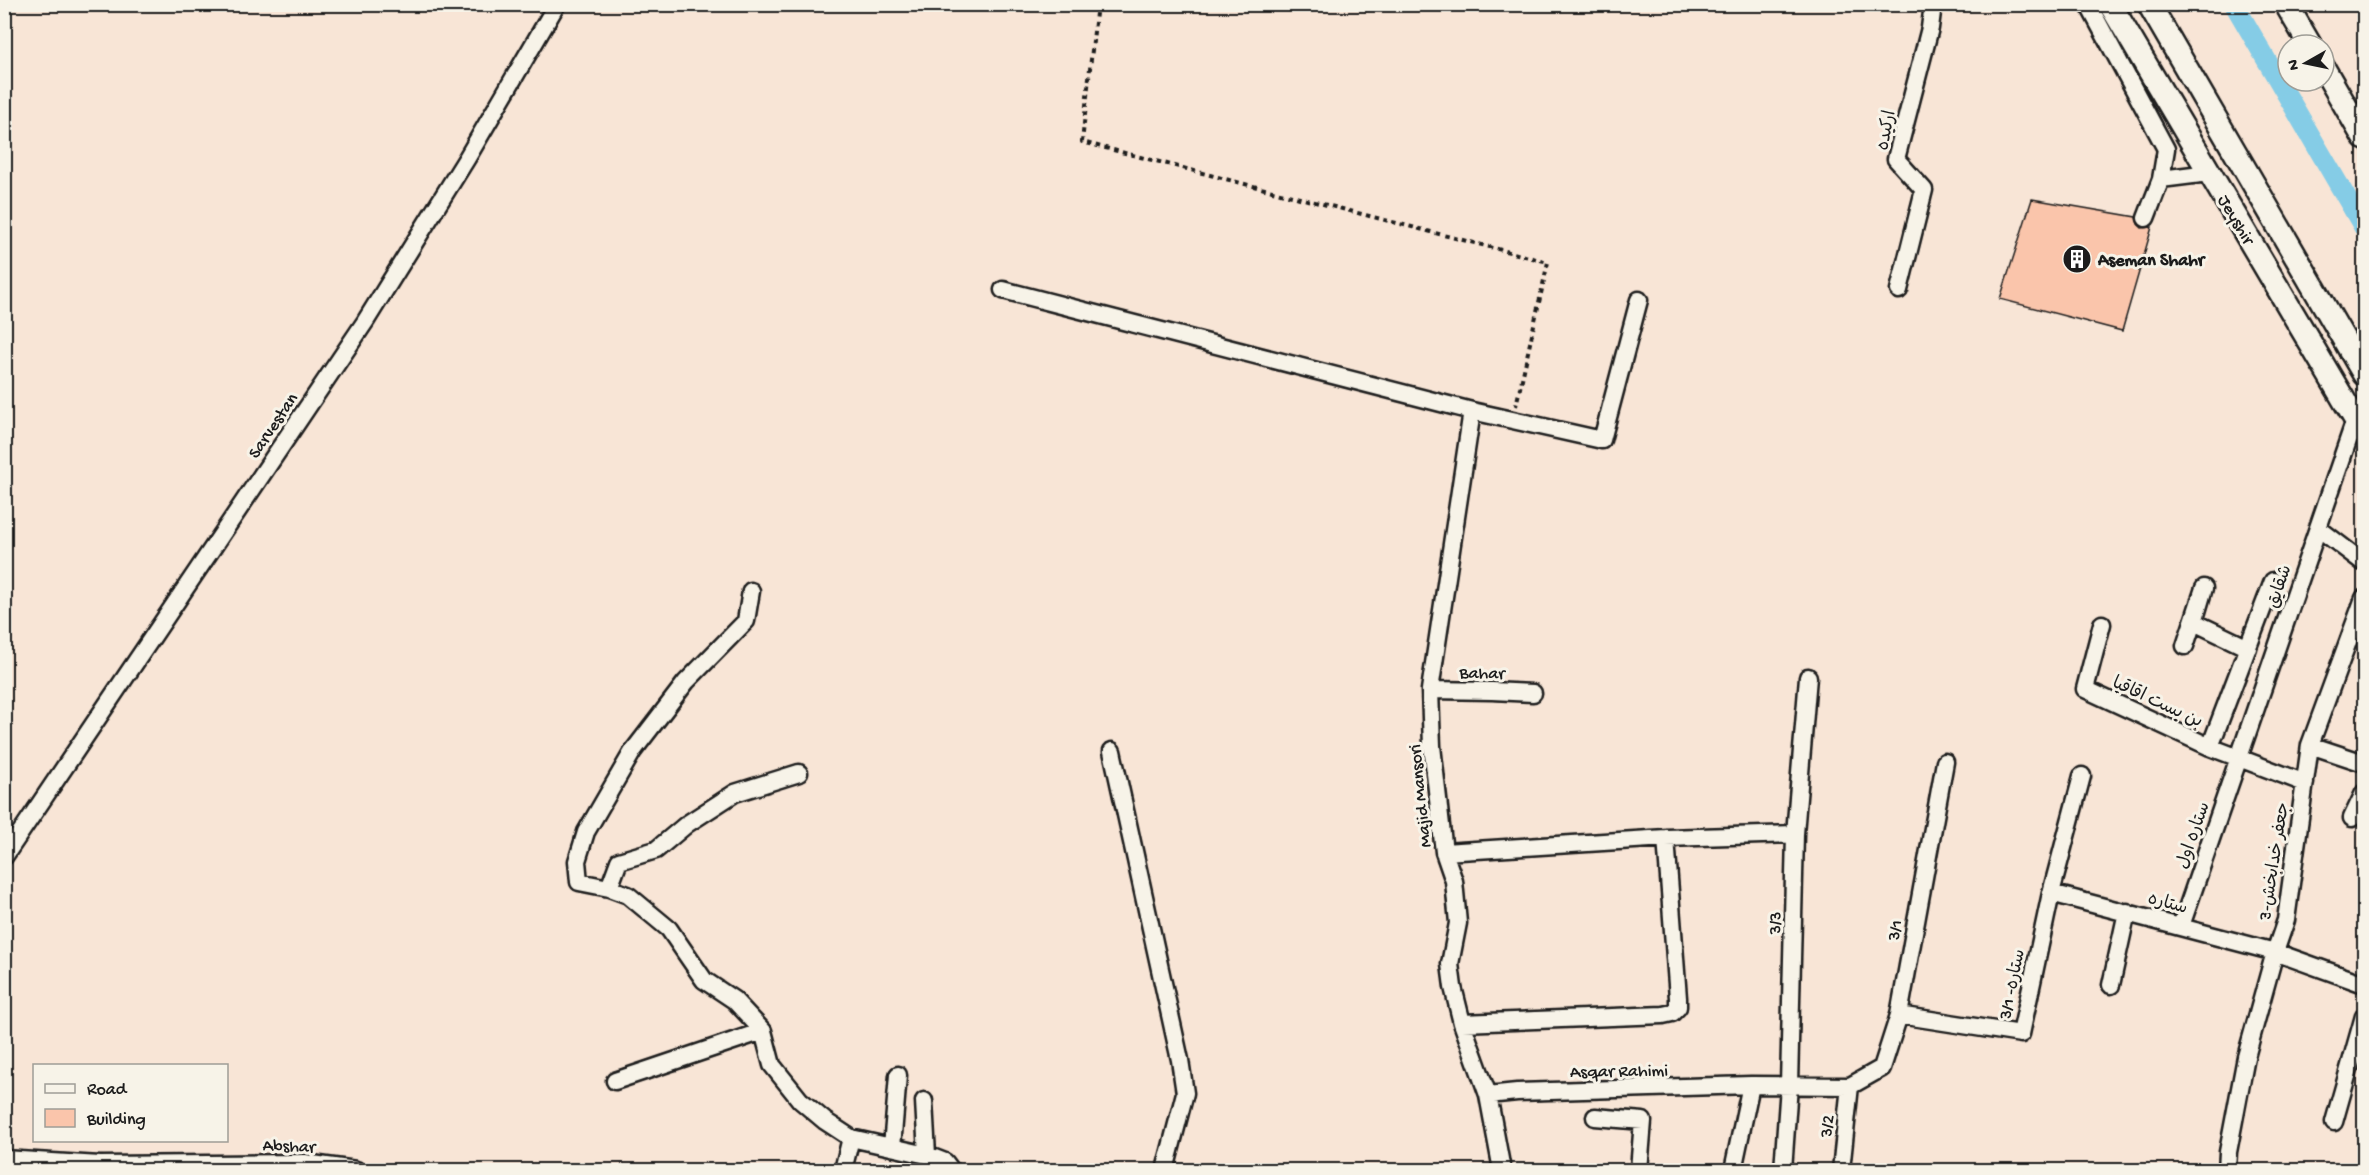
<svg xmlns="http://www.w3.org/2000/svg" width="2369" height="1175" viewBox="0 0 2369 1175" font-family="'Gochi Hand','Playpen Sans Arabic',sans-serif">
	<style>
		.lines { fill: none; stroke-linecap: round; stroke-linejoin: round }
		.canal { stroke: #85cce6; stroke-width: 20 }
		.building { fill: #fac5ab; stroke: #1c1c1c; stroke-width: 1.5 }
		.street-casing { stroke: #1c1c1c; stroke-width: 21 }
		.secondary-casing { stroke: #1c1c1c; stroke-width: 27 }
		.path { stroke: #1c1c1c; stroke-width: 4; stroke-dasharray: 4.5 4.5; stroke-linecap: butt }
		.street { stroke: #f7f3e8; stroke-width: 16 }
		.secondary { stroke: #f7f3e8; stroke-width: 22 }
		.labels { text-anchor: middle; stroke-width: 6; stroke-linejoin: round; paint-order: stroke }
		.street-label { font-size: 18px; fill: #1c1c1c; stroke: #f7f3e8 }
		.poi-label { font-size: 18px; font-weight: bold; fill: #1c1c1c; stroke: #f7f3e8; text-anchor: start }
	</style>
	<rect width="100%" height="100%" fill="#f8e5d6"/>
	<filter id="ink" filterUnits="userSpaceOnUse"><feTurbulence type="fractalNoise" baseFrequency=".0167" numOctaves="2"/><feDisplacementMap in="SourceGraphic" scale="12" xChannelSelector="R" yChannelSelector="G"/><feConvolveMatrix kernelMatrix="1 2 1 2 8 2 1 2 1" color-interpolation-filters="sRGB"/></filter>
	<g filter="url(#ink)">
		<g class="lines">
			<path class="canal" d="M2234,4L2364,228"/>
		</g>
		<path class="building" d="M2032,199L2136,217L2138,224L2142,228L2152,227L2122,331L2000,299Z"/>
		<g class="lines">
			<g class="street-casing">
				<path id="street" d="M2088,4L2166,149L2161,179L2146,218
					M2161,179L2209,173
					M1003,290L1472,411L1602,440L1639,300
					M1899,290L1924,190L1896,159L1930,28L1933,4
					M1472,411L1430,690L1432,746L1444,852L1454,881L1458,923L1450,964L1453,987L1462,1023L1488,1095L1502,1170
					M2318,528L2364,563
					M751,591L746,621L686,682L633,751L586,832L577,861L579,882L609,888L628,895L669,929L704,980L734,1000L763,1031L772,1065L800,1100L825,1121L851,1138L927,1155L945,1162L951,1170
					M2102,624L2085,689L2210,747L2305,783
					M2185,646L2204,588L2194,622L2248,648
					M1430,690L1492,691L1533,693
					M2310,745L2364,763
					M2210,747L2273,581
					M1112,751L1180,1060L1185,1093L1165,1170
					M2352,818L2364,793
					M1444,852L1666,838L1795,834
					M4,857L365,322L467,158L557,4
					M609,888L619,861L656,850L687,824L735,793L799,773
					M2051,893L2275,952L2364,984
					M2181,926L2353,426
					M2111,985L2127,912
					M1899,1015L2021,1034L2051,893L2082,776
					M1462,1023L1663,1015L1672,1013L1678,1007V998L1666,838
					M615,1081L763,1031
					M1488,1095L1517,1092L1751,1085L1850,1086L1882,1068L1899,1015L1945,762
					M924,1101L927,1155
					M1595,1117L1643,1121L1639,1170
					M2334,1122L2364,1016
					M892,1147L898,1075
					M4,1159L100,1165L305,1163L356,1170
					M843,1170L851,1138
					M1733,1170L1751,1085
					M1783,1170L1789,1085L1795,834L1808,677
					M1841,1170L1850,1086
					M2227,1170L2228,1152L2246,1057L2275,952L2286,920L2310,745L2364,598"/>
			</g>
			<g class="secondary-casing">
				<path id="secondary" d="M2110,4L2364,434
					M2149,4L2364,374
					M2286,4L2310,45
					M2324,69L2364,138"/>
			</g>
			<path class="path" d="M1097,4L1082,142L1548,262L1516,406"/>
			<use href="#street" class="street"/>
			<use href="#secondary" class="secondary"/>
		</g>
	</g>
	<defs>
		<g id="building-disc" transform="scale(1.5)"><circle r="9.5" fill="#1c1c1c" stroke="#f7f3e8"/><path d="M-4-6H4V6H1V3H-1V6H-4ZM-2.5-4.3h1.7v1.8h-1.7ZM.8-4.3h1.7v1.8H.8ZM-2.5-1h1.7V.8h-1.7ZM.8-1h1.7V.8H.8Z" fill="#fff"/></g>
	</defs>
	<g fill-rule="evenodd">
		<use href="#building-disc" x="2077" y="259"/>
	</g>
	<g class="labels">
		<g class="street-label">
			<text transform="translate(1885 130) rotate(-79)" y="6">ارکیده</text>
			<text transform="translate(2237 219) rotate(59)" y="6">Jeyshir</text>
			<text transform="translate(272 425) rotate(-56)" y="6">Sarvestan</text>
			<text transform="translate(2278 586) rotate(-71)" y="6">شقایق</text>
			<text transform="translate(1482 672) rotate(1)" y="6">Bahar</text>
			<text transform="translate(2158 701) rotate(25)" y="6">بن بست اقاقیا</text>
			<text transform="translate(1419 796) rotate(-96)" y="6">Majid Mansori</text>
			<text transform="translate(2192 835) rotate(-71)" y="6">ستاره اول</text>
			<text transform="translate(2273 861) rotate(-81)" y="6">جعفر خدابخش-3</text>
			<text transform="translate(2168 902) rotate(15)" y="6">ستاره</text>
			<text transform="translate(1774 923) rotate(-89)" y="6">3/3</text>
			<text transform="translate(1894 930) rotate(-80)" y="6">3/1</text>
			<text transform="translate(2011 984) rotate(-78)" y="6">ستاره- 3/1</text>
			<text transform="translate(1619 1070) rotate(-1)" y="6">Asqar Rahimi</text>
			<text transform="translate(1826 1126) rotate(-84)" y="6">3/2</text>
			<text transform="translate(289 1145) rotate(2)" y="6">Abshar</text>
		</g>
		<g class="poi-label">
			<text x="2098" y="265">Aseman Shahr</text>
		</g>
	</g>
	<rect width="2369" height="1175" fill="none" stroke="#f7f3e8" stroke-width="24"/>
	<rect x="12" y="12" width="2345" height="1151" fill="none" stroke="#1c1c1c" stroke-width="2" filter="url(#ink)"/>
	<rect x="33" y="1064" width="195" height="78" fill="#f7f3e8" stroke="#9f9d96" stroke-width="1.5"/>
	<rect x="45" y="1084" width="30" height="9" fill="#f7f3e8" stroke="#9f9d96" stroke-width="1.5"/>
	<text x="87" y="1094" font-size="18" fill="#1c1c1c">Road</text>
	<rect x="45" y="1109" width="30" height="18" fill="#fac5ab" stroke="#9f9d96" stroke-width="1.5"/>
	<text x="87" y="1124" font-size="18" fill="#1c1c1c">Building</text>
	<g transform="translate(2306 63) rotate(261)"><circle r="28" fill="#f7f3e8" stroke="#9f9d96" stroke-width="1.5"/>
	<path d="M0-4.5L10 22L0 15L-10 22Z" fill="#1c1c1c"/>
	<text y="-9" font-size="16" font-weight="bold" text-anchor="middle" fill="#1c1c1c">N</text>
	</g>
</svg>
